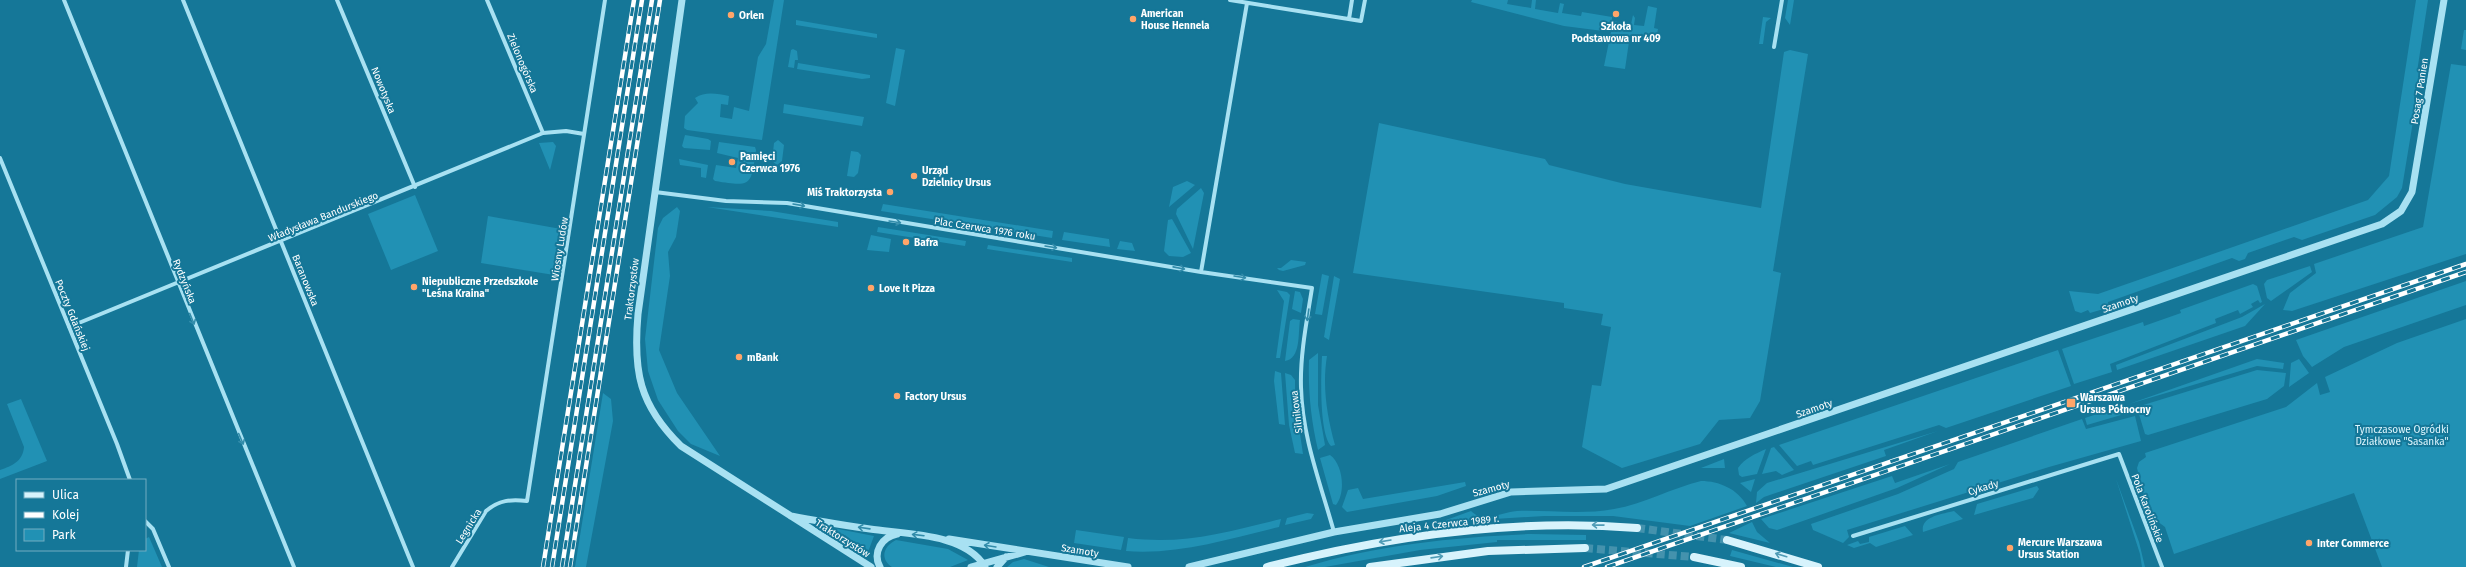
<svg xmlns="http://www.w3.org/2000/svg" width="2466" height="567" viewBox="0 0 2466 567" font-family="'Fira Sans',sans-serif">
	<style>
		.green { fill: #2191b4 }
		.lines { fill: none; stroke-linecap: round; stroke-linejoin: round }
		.secondary-tunnel { stroke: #4492ad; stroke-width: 8; stroke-dasharray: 8 4; stroke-linecap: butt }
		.minor { stroke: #a8e1f2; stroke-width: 4 }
		.tertiary { stroke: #a8e1f2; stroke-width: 7 }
		.secondary { stroke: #d7f3fc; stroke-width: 8 }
		.rail-casing { stroke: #fff; stroke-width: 4.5 }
		.rail { stroke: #157798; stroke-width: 3; stroke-dasharray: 9; stroke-linecap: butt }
		.oneway { stroke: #328caa }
		.oneway2 { stroke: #4f9cb6 }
		.poi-dot { fill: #ffa569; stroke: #157798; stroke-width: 1.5 }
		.labels { text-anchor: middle; stroke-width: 4; stroke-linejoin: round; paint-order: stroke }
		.poi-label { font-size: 10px; font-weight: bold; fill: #fff; stroke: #157798; text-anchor: start }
		.street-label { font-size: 10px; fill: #fff; stroke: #157798 }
		.park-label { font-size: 10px; fill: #def6fe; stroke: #157798 }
	</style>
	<rect width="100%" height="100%" fill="#157798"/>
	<path class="green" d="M774,0H784L762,140L687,130L684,128L685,116L698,103L695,98C706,91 717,94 729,96L728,105L721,104L720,117L732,119L734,107L749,111L758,57L766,44Z
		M1472,0H1508L1507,4L1531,8L1532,0H1536L1535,9L1558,13L1560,3L1564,4L1562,13L1581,16L1582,12L1612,17V21L1631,24L1633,15L1635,18L1634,25L1644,26L1648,6L1657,8L1654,28L1658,29L1656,39L1630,35L1625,69L1604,66L1611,32L1564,26L1471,2Z
		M1788,0H1794L1790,25L1785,18Z
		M2416,0H2428L2417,72L2421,73L2402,188L2397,197L2375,215L2302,240L2294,237L2248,253L2245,259L2239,261L2232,258L2108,302L2107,308L2090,313L2088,310L2081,313L2075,311L2069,291L2098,294L2368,200L2389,176Z
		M1763,17L1771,18L1766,22L1763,44H1759Z
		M796,20L877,34V38L796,25Z
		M2464,30H2466V50L2461,49Z
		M896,48L905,50L895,106L886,103Z
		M793,49L797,51L798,60H795L794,68L788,67L791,50Z
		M1790,50L1808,54L1773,271L1781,273L1760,401L1750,418L1719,420L1700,444L1622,468L1582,447L1592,385L1601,386L1611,327L1601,325L1603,314L1564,308V303L1353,273L1379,123L1545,159L1549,165L1625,184L1761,208L1784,52Z
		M798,63L870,75V78L862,79L797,69Z
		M2451,64L2466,66V254L2292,311L2283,310L2290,293L2316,273L2314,264L2423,227Z
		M784,104L864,117L862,126L783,113Z
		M685,135L708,139L711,141L710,150L684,148L682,146Z
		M778,140L784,145L782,161L777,165L772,161L774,143Z
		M553,142L556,146L550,170L539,143Z
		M719,142L755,147L756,150C751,186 752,187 715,181L713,179L716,165L736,168L738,158L717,153Z
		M851,151L858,152L861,155L858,173L854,177L847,176Z
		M679,159L708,165L706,178L701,177V168L680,165Z
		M1187,181L1195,185L1169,207L1173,187Z
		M1201,188L1204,193L1193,249L1176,214L1177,209Z
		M415,195L438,251L391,270L368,214Z
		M883,204L1053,231L1052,238L881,211Z
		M677,207L680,211L676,237L668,252L670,276L659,350L677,393L720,456L691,444L678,431L658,400L648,371L645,339L658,228L663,218Z
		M707,207L771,211L838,222V227Z
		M488,216L561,229L554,275L481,263Z
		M1172,219L1191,253L1183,257L1169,256L1164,251L1168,220Z
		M878,227L966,241L965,246L877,232Z
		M1064,232L1109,239L1110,247L1062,240Z
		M871,235L891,239L889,252L867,250Z
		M1120,241L1132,243L1135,251L1117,249Z
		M988,245L1072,258V262L987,249Z
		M1291,260L1306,262L1305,265L1283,271L1279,270L1277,268H1281Z
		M2310,266L2312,272L2271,301L2267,298L2264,284L2267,280Z
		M1322,274L1329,276L1322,315L1315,314Z
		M1334,276L1340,279L1329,340L1324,337Z
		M2466,281V305L2344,347L2312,367L2303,356L2296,340Z
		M2253,284L2257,286L2262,302L2260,303L2258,300L2251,304L2253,307L2240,314L2238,310L2215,319L2216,323L2110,364L2112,372L2074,384L2062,349L2143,322L2144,326L2181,313L2180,310Z
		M1277,290L1287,292L1290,295L1280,358H1276L1284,301Z
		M1295,291L1300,292L1303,299L1301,313L1292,309Z
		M2265,304L2245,326L2117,370L2116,365L2242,317Z
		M1293,319L1300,320C1298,333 1301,359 1285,361L1290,321Z
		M2466,319V567H2382L2354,493L2174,554L2165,527L2153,518L2146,505L2137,468L2139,462L2146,457L2145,453L2286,407L2317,383L2320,395L2330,392L2325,377L2397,343Z
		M2058,350L2071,386L1946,428L1939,425L1813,465L1811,461L1797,466L1779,445Z
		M1318,353V405L1325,445L1318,450C1311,420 1308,391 1309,360Z
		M1322,356H1327C1322,386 1327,416 1335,445L1331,446C1319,433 1321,375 1322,356Z
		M2257,359L2284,363L2283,369L2257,366L2129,404Z
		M2299,359L2309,373L2289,387L2291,363Z
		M2257,370L2286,373L2284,386L2267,399L2148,435L2145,434L2138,411L2123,415L2121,406L2127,410Z
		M1275,371L1281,373L1285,425L1279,424L1274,381Z
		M1285,373L1291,375L1295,380V400L1303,454L1295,453L1289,425Z
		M603,393L611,399L613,421L586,567H575Z
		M21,399L47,461L0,479V470C12,466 23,461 24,447L7,404Z
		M2118,407L2121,415L2087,425L2085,418Z
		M2135,416L2141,441L2049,467L1847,530L1849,537L1843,543L1813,530L1811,524L1898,494L1954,469L1958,462L2082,419L2086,429Z
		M1938,431L1884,450L1886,456L1764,497L1756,503L1757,492L1767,483Z
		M1774,447L1794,470L1782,475L1776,471L1762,474L1771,448Z
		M1766,449L1757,474L1742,477L1739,475L1738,468C1745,458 1755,454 1766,449Z
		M1330,455C1343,464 1346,493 1336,505L1333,504L1320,458Z
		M1724,459L1725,468H1701Z
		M1950,464L1897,488L1777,530L1769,528L1761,519L1892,476L1895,483Z
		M1755,479L1751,492L1740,483Z
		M2116,479L2139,542L2145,567H2142L2140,554Z
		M1701,481C1719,481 1738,489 1747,506L1690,526L1613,516H1544L1446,522V520L1471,511C1484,524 1501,512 1517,511C1549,510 1582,515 1614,509C1644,504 1672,488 1701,481Z
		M1465,482L1466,486L1437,496L1347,512L1342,507L1348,490L1358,488L1363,499Z
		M2037,486L2039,489L2033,498L1974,515L1977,504Z
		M1954,511L1963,519L1923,532C1920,516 1943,514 1954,511Z
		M1307,513L1314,514L1311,519L1285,525L1287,518Z
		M1281,519L1279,527C1228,539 1178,555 1126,551L1128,538C1185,545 1226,532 1281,519Z
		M1752,522L1757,532L1770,543L1729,533Z
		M1905,526L1913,535L1876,547L1870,543L1854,548L1847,545L1858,541L1860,544L1869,542V537Z
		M833,528L874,536L868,552L832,529Z
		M1076,530L1124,537L1121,550L1074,543Z
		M1530,534L1586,535V540H1497V542L1420,550L1325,567H1305C1377,545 1455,537 1530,534Z
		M149,537L162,567H137L139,550H145V539Z
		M896,540L948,549L968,560L950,567H892C879,558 884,546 896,540Z
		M1732,550L1793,567H1776L1730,556Z
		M1024,559L1049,567H1007L1013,562Z"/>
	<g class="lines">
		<path class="secondary-tunnel" d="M1637,528L1727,540
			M1585,548L1694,557"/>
		<path class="minor" d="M64,0L294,567
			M183,0L413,567
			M337,0L415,187
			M487,0L543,133
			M1230,0L1361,21L1365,0
			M1349,19L1352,0
			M1774,47L1782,0
			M0,158L117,444L130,480
			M655,192L726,201L787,203L1201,272L1312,288C1307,320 1300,354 1301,387C1302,437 1321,485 1334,532
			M1201,272L1247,3
			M69,327L543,133L566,131L584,134
			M145,521L153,529L169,567
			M1853,536L2119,454L2162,567
			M126,567L128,550
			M452,567L486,511C499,500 511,499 527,501L605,0"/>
		<path class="tertiary" d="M682,0L638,314C633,371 639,405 681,446L871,567
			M791,516C817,521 843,525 870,529C904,534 966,533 985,567
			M949,539L1128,567
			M880,567C872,552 882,537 897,534
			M971,567L1025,552
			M997,567L1006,557
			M1189,567L1334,532L1440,514L1511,492L1606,489L2382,224L2401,211L2412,192L2444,0"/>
		<path class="secondary" d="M1727,540L1818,567
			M1694,557L1741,567
			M1267,567C1388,536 1512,518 1637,528
			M1370,567L1488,551L1585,548"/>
		<g class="rail-casing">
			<path id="rail" d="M543,567L634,0
				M552,567L642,0
				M562,567L652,0
				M570,567L660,0
				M1584,567L2466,264
				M1607,567L2466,272"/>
		</g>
		<use href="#rail" class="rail"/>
	</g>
	<defs><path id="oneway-shaft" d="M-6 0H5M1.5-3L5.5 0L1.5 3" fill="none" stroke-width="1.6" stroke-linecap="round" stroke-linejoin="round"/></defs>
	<g class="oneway">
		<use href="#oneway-shaft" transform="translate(799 205) rotate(10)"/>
		<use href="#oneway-shaft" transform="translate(895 222) rotate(9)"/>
		<use href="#oneway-shaft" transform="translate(1051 247) rotate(9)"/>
		<use href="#oneway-shaft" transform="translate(1179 268) rotate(11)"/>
		<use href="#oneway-shaft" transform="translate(1240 277) rotate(9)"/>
		<use href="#oneway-shaft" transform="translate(1308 315) rotate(98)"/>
		<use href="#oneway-shaft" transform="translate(192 319) rotate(68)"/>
		<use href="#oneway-shaft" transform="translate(241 439) rotate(67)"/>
		<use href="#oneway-shaft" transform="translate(864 528) rotate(-172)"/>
		<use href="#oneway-shaft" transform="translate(918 535) rotate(-173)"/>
		<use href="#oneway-shaft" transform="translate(990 546) rotate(-171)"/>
	</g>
	<g class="oneway2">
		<use href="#oneway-shaft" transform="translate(1598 525) rotate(-179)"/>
		<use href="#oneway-shaft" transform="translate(1385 541) rotate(170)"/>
		<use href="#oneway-shaft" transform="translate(1781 555) rotate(-163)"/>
		<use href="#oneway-shaft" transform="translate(1437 557) rotate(-8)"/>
	</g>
	<g class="poi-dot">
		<circle cx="1616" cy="14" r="4"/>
		<circle cx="731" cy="15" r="4"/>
		<circle cx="1133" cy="19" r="4"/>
		<circle cx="732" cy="162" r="4"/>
		<circle cx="914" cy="176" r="4"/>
		<circle cx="890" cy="192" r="4"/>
		<circle cx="906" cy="242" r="4"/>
		<circle cx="414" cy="287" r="4"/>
		<circle cx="871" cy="288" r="4"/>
		<circle cx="739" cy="357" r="4"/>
		<circle cx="897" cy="396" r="4"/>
		<rect x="2066" y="398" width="10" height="10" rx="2"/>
		<circle cx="2309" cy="543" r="4"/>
		<circle cx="2010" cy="548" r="4"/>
	</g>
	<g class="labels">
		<g class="poi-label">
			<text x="1141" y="17">American<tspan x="1141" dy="12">House Hennela</tspan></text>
			<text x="739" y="19">Orlen</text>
			<text x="1616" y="30" text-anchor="middle">Szkoła<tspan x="1616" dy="12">Podstawowa nr 409</tspan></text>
			<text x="740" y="160">Pamięci<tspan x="740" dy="12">Czerwca 1976</tspan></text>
			<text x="922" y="174">Urząd<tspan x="922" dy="12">Dzielnicy Ursus</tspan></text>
			<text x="882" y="196" text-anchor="end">Miś Traktorzysta</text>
			<text x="914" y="246">Bafra</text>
			<text x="422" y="285">Niepubliczne Przedszkole<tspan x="422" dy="12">"Leśna Kraina"</tspan></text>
			<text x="879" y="292">Love It Pizza</text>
			<text x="747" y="361">mBank</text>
			<text x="905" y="400">Factory Ursus</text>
			<text x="2080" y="401">Warszawa<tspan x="2080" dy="12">Ursus Północny</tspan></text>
			<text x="2018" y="546">Mercure Warszawa<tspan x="2018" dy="12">Ursus Station</tspan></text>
			<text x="2317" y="547">Inter Commerce</text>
		</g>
		<g class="street-label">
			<text transform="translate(523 63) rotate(67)" y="4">Zielonogórska</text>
			<text transform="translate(384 90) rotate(68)" y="4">Nowotyska</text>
			<text transform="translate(2419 91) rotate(-81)" y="4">Posag 7 Panien</text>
			<text transform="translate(323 216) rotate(-22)" y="4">Władysława Bandurskiego</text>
			<text transform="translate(985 228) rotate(9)" y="4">Plac Czerwca 1976 roku</text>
			<text transform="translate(559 249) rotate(-81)" y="4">Wiosny Ludów</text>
			<text transform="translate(306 280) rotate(68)" y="4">Baranowska</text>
			<text transform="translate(185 281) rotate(68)" y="4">Rydzyńska</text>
			<text transform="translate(631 289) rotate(-83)" y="4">Traktorzystów</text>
			<text transform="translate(2120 303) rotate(-19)" y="4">Szamoty</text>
			<text transform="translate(73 315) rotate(68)" y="4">Poczty Gdańskiej</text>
			<text transform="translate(1814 408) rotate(-19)" y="4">Szamoty</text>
			<text transform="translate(1296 412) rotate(-97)" y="4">Silnikowa</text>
			<text transform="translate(1983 487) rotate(-17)" y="4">Cykady</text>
			<text transform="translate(1491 488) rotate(-15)" y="4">Szamoty</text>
			<text transform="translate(2148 508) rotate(69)" y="4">Pola Karolińskie</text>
			<text transform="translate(1449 523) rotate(-6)" y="4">Aleja 4 Czerwca 1989 r.</text>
			<text transform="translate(468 526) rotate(-58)" y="4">Legnicka</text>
			<text transform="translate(843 538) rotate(32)" y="4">Traktorzystów</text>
			<text transform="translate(1080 550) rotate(9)" y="4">Szamoty</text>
		</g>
		<g class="park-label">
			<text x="2402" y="433">Tymczasowe Ogródki<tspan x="2402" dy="12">Działkowe "Sasanka"</tspan></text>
		</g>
	</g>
	<rect x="16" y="479" width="130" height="72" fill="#157798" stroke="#73adc1"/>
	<rect x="24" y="492" width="20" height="6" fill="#d7f3fc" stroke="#73adc1"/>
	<text x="52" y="499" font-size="12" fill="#ffffff">Ulica</text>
	<rect x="24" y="512" width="20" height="6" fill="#ffffff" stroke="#73adc1"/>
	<text x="52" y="519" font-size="12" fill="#ffffff">Kolej</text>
	<rect x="24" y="529" width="20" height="12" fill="#2191b4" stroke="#73adc1"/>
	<text x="52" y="539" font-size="12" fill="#ffffff">Park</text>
</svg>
